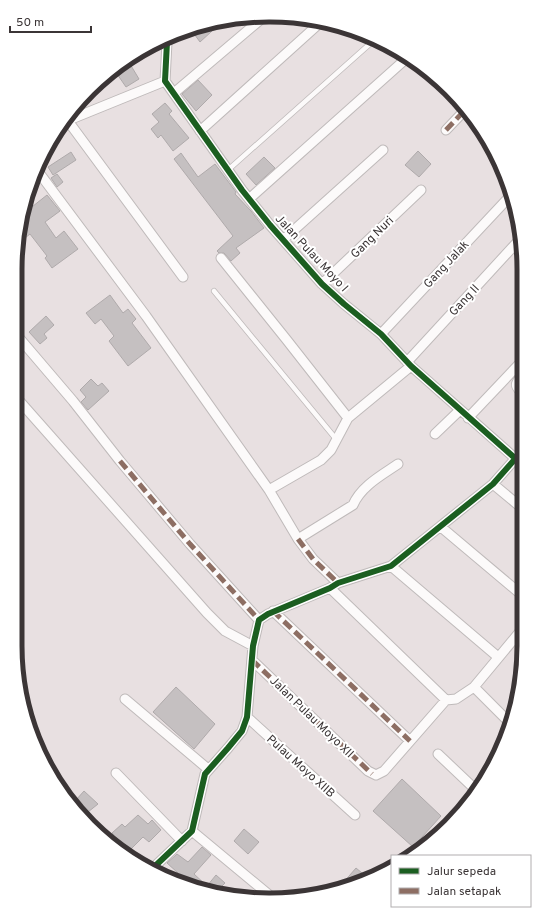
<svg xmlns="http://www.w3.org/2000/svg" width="539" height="915" viewBox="0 0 539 915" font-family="Overpass,sans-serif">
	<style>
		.building { fill: #c5c0c1; stroke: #afaaab }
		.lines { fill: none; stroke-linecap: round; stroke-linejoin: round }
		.lane-casing { stroke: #bfbaba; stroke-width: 6 }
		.street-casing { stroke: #bfbaba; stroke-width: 11 }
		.lane { stroke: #fcfafa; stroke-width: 4.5 }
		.street { stroke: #fcfafa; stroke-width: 9 }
		.quiet { stroke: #8d6e63; stroke-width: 5; stroke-dasharray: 10 5; stroke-linecap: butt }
		.cycleway-casing { stroke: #fff; stroke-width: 8 }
		.cycleway { stroke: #1b5e20; stroke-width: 6 }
		.labels { text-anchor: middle; stroke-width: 4; stroke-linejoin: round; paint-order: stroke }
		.street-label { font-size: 12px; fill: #3b3536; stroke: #fff }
		.rim { fill: none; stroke: #3b3536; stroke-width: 5 }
	</style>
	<rect width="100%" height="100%" fill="#e8e0e1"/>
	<path class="building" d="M207,25L212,31L200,42L192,31Z
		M127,59L139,79L126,87L115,71Z
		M198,80L212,95L196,111L182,94Z
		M165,103L172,111L169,114L189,138L173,151L161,135L158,138L151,129L159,122L152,114Z
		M418,151L431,164L419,177L405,165Z
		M71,152L76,160L53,175L48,167Z
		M181,153L198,177L215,164L236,192L235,194L251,211L264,228L236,248L240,253L231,261L224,253H219L217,251L233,236L174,159Z
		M264,157L275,168L256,185L246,174Z
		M57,174L63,182L57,187L51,178Z
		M47,195L60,211L45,222L56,238L64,231L78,249L52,268L45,258L47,256L30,234L25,238L20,232L23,214Z
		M110,295L123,313L128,309L136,319L132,323L151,348L128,366L109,341L114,336L101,319L95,324L86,313Z
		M46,316L54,325L44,334L47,338L40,344L29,332Z
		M91,379L98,386L102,383L109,391L88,410L81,402L86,397L80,390Z
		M176,687L215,724L194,749L153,712Z
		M402,779L441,816L413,847L373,811Z
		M84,791L98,804L88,812L76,800Z
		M138,815L148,824L152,820L161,830L149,842L143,837L129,851L112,833L122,824L125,827Z
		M244,829L259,842L248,854L234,841Z
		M202,847L211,855L194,874L207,886L216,875L225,883L217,891L187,886L175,875L178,873L167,863L177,854L188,862Z
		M356,868L368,878L348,887L343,883Z"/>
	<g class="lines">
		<g class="lane-casing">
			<path id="lane" d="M228,170L372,42
				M214,291L336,439
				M523,371C512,384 510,385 523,398"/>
		</g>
		<g class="street-casing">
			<path id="street" d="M167,42L165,81L242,190L270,225L322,284L344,304L381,334L411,366L516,459
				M174,93L260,20
				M68,121L183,277
				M64,122L165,81
				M446,130L466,109
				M200,131L322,21
				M37,170L146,316L269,490L298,539L313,559L338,583
				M249,199L408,57
				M284,239L383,150
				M221,258L286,339L348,418
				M322,284L421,190
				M15,333L73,401L120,461L190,544L259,620
				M381,334L512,194
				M407,362L521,238
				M15,396L207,613L225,631L253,646
				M468,418L523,360
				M435,434L460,410
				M493,484L523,509
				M269,490L321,460L331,450L348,418L411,366
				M441,527L523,596
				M298,539L353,505C361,486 382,475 398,464
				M391,566L498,657
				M330,588L446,700
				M273,611L410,741
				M252,660L368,771L376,775L384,771L446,700L456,699L474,687L523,628
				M474,687L511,724
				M125,699L208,769
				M247,717L355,815
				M438,754L477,791
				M116,773L182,841
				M192,831L274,899
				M153,868L192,831L205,774L228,748L242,731L247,717L253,646L259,620L268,614L330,588L338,583L391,566L493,484L523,450"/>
		</g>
		<use href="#lane" class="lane"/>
		<use href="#street" class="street"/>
		<path class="quiet" d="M446,130L466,109
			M120,461L190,544L259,620
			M298,539L313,559L338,583
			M273,611L410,741
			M252,660L372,774
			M155,866L164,874"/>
		<g class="cycleway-casing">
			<path id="cycleway" d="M167,42L165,81L242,190L270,225L322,284L344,304L381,334L411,366L516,459
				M153,868L192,831L205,774L228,748L242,731L247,717L253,646L259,620L268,614L330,588L338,583L391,566L493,484L523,450"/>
		</g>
		<use href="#cycleway" class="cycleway"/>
	</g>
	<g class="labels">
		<g class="street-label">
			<text transform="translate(372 237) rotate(-44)" y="4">Gang Nuri</text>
			<text transform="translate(312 253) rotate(47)" y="4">Jalan Pulau Moyo I</text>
			<text transform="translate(446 264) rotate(-47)" y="4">Gang Jalak</text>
			<text transform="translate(464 300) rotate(-47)" y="4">Gang II</text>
			<text transform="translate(312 717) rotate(44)" y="4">Jalan Pulau Moyo XII</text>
			<text transform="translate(301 766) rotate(42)" y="4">Pulau Moyo XIIB</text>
		</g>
	</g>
	<path d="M0 0H539V915H0ZM269 22H270A247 247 0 0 1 517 269V646A247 247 0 0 1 270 893H269A247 247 0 0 1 22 646V269A247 247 0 0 1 269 22Z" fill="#fff" fill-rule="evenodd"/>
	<path class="rim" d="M269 22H270A247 247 0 0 1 517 269V646A247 247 0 0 1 270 893H269A247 247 0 0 1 22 646V269A247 247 0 0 1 269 22Z"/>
	<rect x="391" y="855" width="140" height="52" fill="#ffffff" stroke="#b1aeaf"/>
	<rect x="399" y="868" width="20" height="6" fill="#1b5e20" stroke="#b1aeaf"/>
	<text x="427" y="875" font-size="12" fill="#3b3536">Jalur sepeda</text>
	<rect x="399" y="888" width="20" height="6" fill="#8d6e63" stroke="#b1aeaf"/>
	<text x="427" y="895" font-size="12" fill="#3b3536">Jalan setapak</text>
	<path d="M10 26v6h81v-6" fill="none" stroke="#3b3536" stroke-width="2"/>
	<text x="16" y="26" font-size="12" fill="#3b3536" stroke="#ffffff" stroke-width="3" paint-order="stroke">50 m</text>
</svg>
